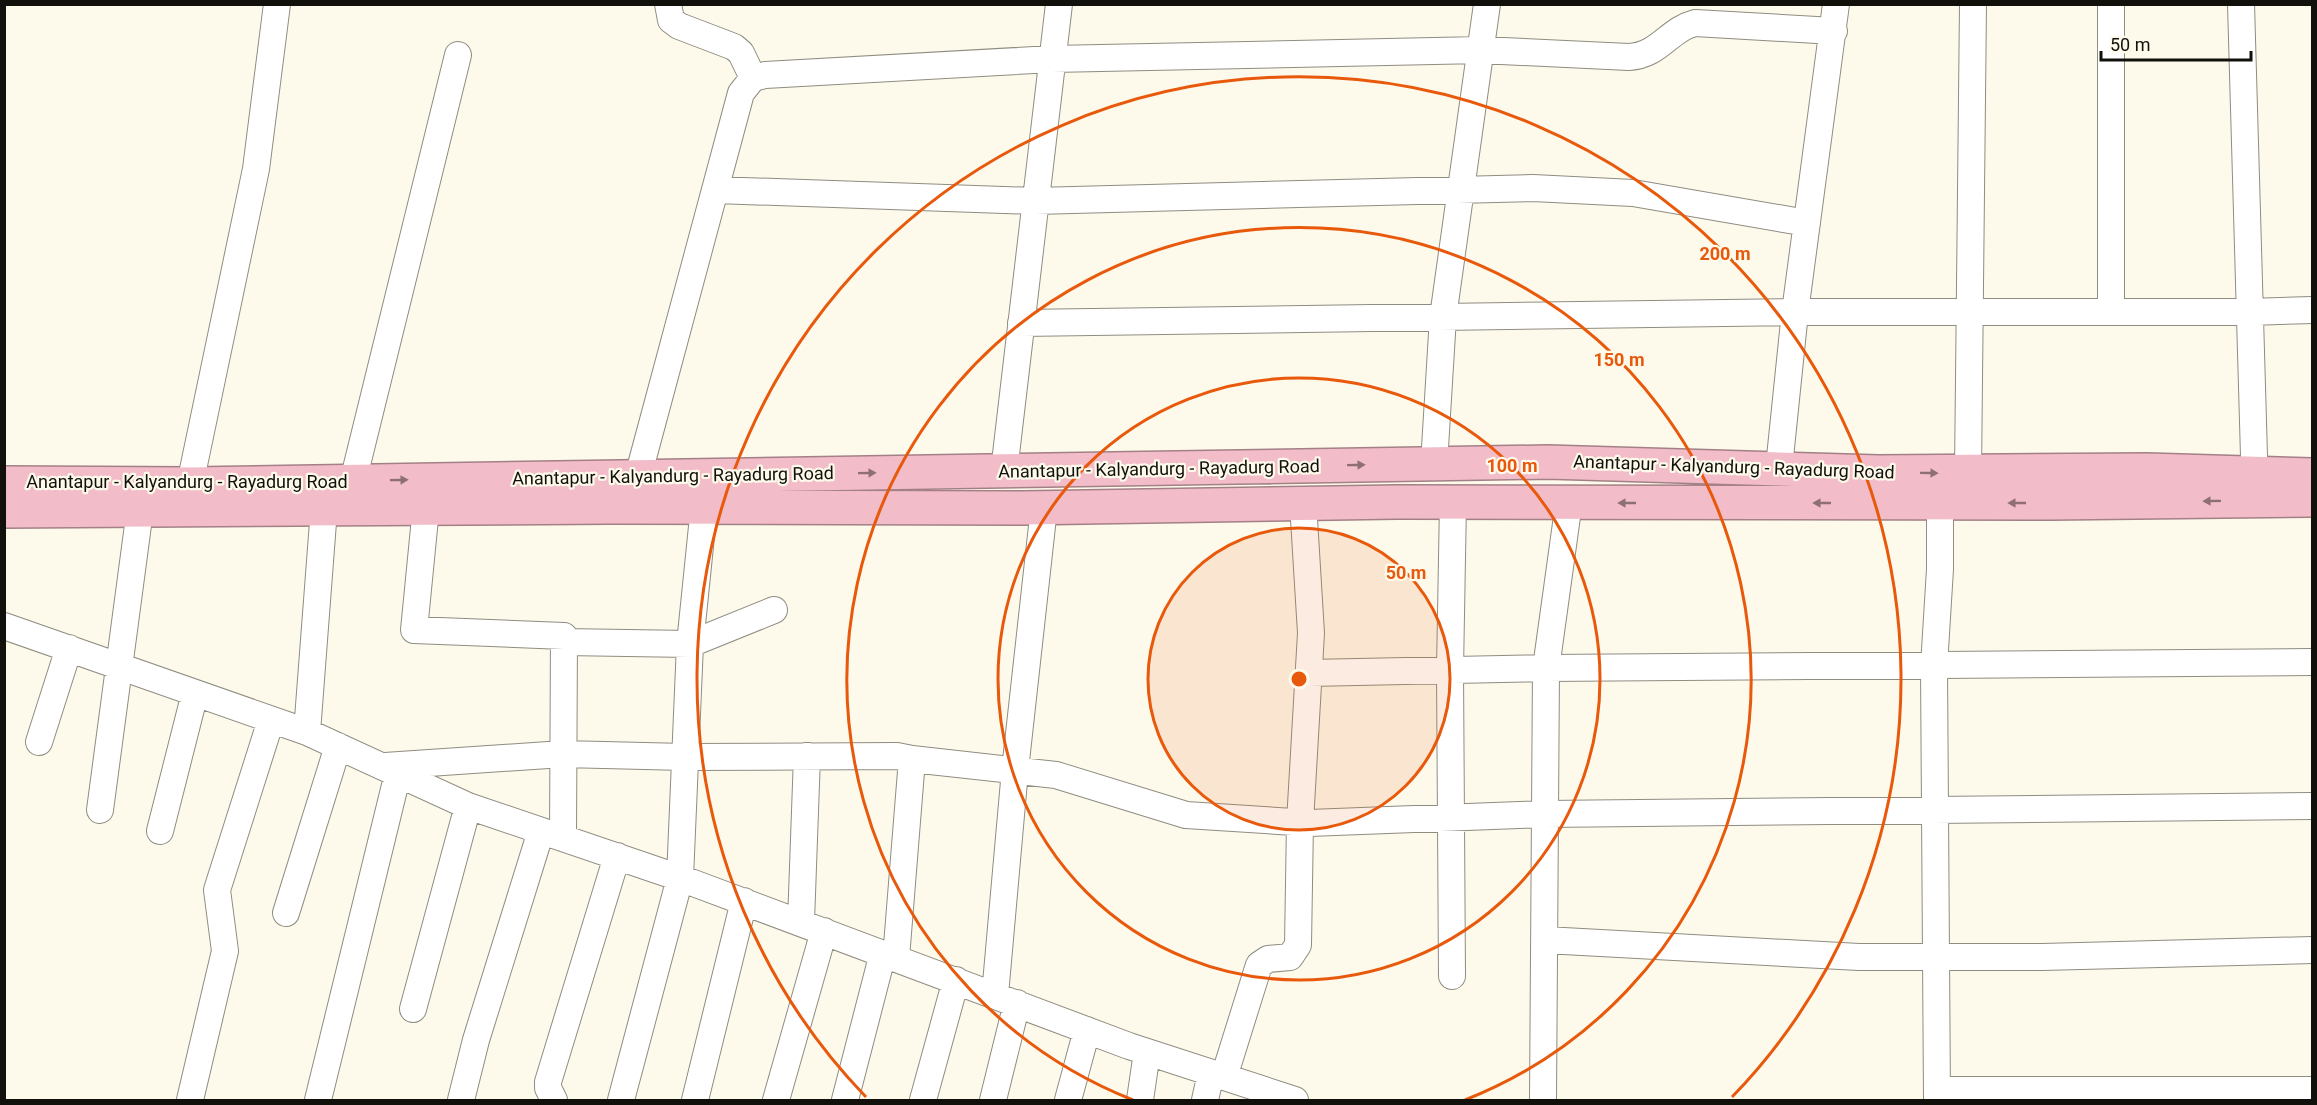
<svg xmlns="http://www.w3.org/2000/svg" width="2317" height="1105" viewBox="0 0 2317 1105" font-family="Roboto,sans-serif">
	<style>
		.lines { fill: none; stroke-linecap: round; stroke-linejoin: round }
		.minor-casing { stroke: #8f8c80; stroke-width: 28 }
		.highway-casing { stroke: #a38086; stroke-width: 36 }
		.minor { stroke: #fff; stroke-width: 26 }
		.highway { stroke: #f2bcc9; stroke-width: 33 }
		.oneway { fill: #8d6f74 }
		.ring { fill: none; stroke: #e8590c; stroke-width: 3 }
		.labels { text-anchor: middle; stroke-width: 4.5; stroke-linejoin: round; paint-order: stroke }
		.street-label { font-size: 18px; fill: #11100b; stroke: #fdfaec }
		.centre { fill: #e8590c; stroke: #fdfaec; stroke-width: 3 }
		.ring-label { font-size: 18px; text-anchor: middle; font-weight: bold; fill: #e8590c; stroke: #fdfaec; stroke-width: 4.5; stroke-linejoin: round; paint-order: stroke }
	</style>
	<rect width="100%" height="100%" fill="#fdfaec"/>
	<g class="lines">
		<g class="minor-casing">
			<path id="minor" d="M668,4L671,20L679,26L734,47L741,53L753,78
				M2241,4L2255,491
				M715,190L1035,201L1533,188L1633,193L1807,223
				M2111,312V4
				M1021,323L1795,312H2249L2312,310
				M1434,464L1443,317L1487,4
				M1779,467L1795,312L1836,4
				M1004,471L1059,4
				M1968,473L1973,4
				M353,481L458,55
				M190,484L256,169L277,4
				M633,495L741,93L753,78L765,75L1052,59L1481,50L1629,57C1660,55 1668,30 1695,23L1834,31
				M426,508L414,630L564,636L563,838
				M4,626L307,732L468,806L680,878L1129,1046L1295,1100
				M564,642L690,644L774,610
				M1309,673L1546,668L2312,662
				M307,732L324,509
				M39,742L69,648
				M912,759L1056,775L1186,815L1309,823L1545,814L2312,806
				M385,766L563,754L685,757L897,756L912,759L896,958
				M100,810L140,510
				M160,831L195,693
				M286,913L338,746
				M801,922L807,756
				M1545,940L1859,957H2042L2312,950
				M1452,976L1450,670L1453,502
				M995,995L1015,770L1044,508
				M413,1009L468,806
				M1224,1077L1259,965L1268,959L1290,957L1298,945L1300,822L1311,633L1303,503
				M1937,1090H2312
				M190,1100L225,951L217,890L271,720
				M318,1100L398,773
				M461,1100L476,1040L541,831
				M554,1100L548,1088V1082L617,856
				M621,1100L680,878L690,644L704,507
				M695,1100L744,901
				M776,1100L824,931
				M845,1100L883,953
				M923,1100L956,980
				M993,1100L1017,1003
				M1068,1100L1087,1030
				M1140,1100L1147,1052
				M1205,1100L1211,1073
				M1543,1100L1546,668L1569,502
				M1937,1100L1934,666L1940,569V503"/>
		</g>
		<g class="highway-casing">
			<path id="highway" d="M4,483L190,484L1548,462L1879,472L2147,470L2312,475
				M4,511L610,507L1023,508L1397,502L2051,503L2312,500"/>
		</g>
		<use href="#minor" class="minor"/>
		<use href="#highway" class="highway"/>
	</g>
	<defs><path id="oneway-solid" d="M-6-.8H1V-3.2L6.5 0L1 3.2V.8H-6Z" transform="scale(1.5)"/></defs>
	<g class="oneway">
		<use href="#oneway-solid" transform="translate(1356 465) rotate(-1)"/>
		<use href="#oneway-solid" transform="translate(867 473) rotate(-1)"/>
		<use href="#oneway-solid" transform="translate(1929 473) rotate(1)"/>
		<use href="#oneway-solid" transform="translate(399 480) rotate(-1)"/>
		<use href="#oneway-solid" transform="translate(2212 501) rotate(179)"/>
		<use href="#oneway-solid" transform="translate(1627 503) rotate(180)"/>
		<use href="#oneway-solid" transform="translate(1822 503) rotate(-180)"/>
		<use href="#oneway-solid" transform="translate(2017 503) rotate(-180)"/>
	</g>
	<circle cx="1299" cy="679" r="151" fill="#e8590c" fill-opacity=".12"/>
	<g class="ring">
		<circle cx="1299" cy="679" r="151"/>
		<circle cx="1299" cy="679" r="301"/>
		<path d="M1133 1100A452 452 0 1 1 1465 1100"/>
		<path d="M866 1097A602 602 0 1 1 1732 1097"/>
	</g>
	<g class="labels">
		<g class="street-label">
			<text transform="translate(1734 467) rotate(2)" y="6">Anantapur - Kalyandurg - Rayadurg Road</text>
			<text transform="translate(1159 469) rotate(-1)" y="6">Anantapur - Kalyandurg - Rayadurg Road</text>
			<text transform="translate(673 476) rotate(-1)" y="6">Anantapur - Kalyandurg - Rayadurg Road</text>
			<text x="187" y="488">Anantapur - Kalyandurg - Rayadurg Road</text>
		</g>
	</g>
	<circle cx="1299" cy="679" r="9" class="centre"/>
	<g class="ring-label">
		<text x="1725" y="260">200 m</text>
		<text x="1619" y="366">150 m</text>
		<text x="1512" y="472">100 m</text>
		<text x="1406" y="579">50 m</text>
	</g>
	<rect width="2317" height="1105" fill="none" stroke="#11100b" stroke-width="12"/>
	<path d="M2101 51v9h150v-9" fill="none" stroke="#11100b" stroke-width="3"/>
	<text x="2110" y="51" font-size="18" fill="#11100b" stroke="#fdfaec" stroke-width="4.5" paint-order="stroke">50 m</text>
</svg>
